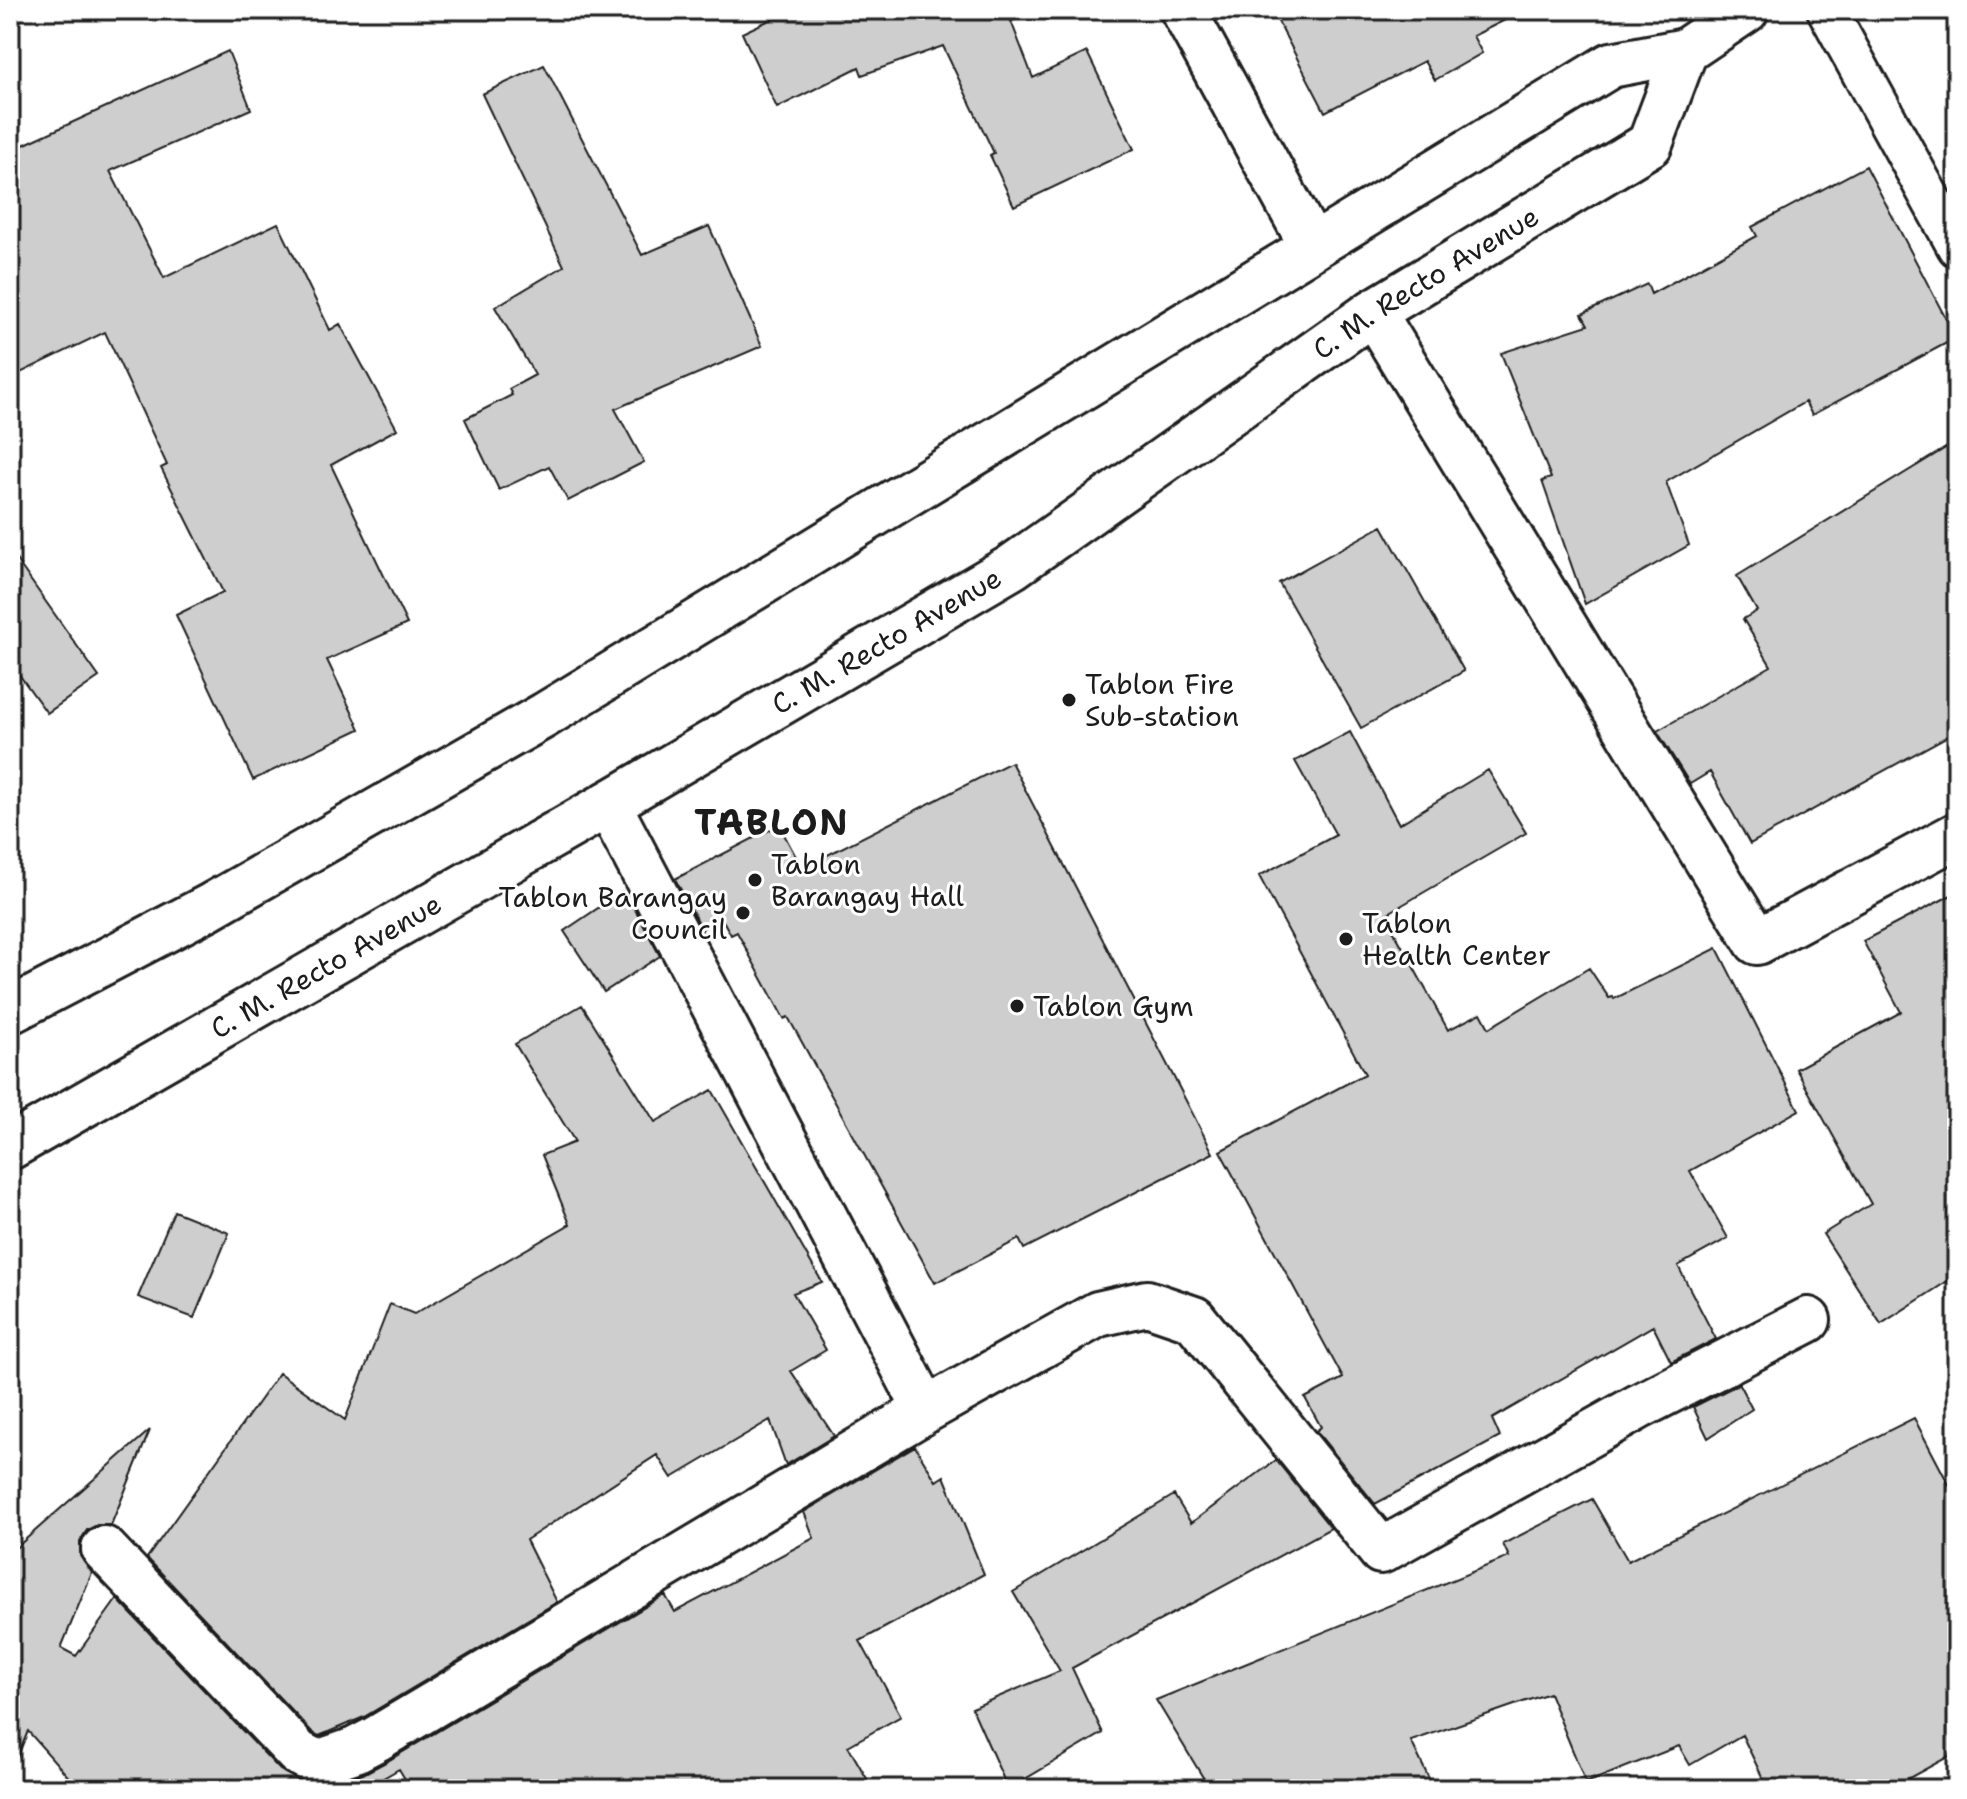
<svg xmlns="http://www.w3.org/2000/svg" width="1967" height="1799" viewBox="0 0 1967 1799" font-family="'Shantell Sans',sans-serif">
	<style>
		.building { fill: #cecece; stroke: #1c1c1c; stroke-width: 2 }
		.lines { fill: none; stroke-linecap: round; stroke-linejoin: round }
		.lane-casing { stroke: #1c1c1c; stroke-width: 44 }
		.street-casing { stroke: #1c1c1c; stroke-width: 50 }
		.highway-casing { stroke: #1c1c1c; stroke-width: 50 }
		.lane { stroke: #fff; stroke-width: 38 }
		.street { stroke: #fff; stroke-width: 44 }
		.highway { stroke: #fff; stroke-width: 44 }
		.poi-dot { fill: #1c1c1c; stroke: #fff; stroke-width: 3 }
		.labels { text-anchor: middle; stroke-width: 6; stroke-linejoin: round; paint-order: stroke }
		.street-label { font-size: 28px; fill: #1c1c1c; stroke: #fff }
		.poi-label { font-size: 28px; fill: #1c1c1c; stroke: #fff; text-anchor: start }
		.district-label { font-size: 36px; font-weight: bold; letter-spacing: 2px; fill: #1c1c1c; stroke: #fff }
	</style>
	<rect width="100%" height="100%" fill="#fff"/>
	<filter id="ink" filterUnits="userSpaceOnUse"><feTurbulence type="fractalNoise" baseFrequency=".0125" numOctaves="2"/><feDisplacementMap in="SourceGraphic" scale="16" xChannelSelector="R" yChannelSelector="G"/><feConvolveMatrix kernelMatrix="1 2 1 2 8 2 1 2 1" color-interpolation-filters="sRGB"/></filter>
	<g filter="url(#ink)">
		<path class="building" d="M791,10H1023L1024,17L1011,21L1033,78L1087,52L1134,149L1014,206L990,155L994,153L943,46L862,75L859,67L777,108L742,33Z
			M1272,10H1525L1473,36L1482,53L1435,80L1424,61L1325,112Z
			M228,51L251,109L110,171L164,278L278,223L330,330L340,324L397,429L331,465L407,624L327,660L360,729L253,780L176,615L223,592L161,468L167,465L105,332L10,378V151Z
			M544,65L642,255L709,226L762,346L615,409L644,462L568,501L549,466L499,490L465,419L512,395L509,389L535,375L495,307L564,266L482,94Z
			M1866,166L1956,338L1812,415L1805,402L1666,482L1689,545L1585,604L1542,481L1551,478L1501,353L1588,325L1582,314L1647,284L1651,294L1757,236L1752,227Z
			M1957,441V731L1750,844L1710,772L1690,784L1657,731L1771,666L1743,619L1757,611L1737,576Z
			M1382,526L1464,671L1361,728L1279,583Z
			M10,551L99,677L47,713L10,662Z
			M1350,732L1399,824L1488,770L1526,833L1385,915L1448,1030L1481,1013L1489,1028L1589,968L1609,998L1613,997L1614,999L1717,948L1799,1110L1690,1171L1728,1238L1678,1266L1716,1339L1671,1362L1653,1326L1492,1419L1500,1437L1375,1504L1316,1431L1321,1427L1305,1398L1343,1378L1220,1151L1365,1074L1259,876L1336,835L1295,761Z
			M1011,762L1213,1153L1024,1249L1019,1239L935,1283L788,1017L784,1019L737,932L731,935L721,917L702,929L675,879L779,825L802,868Z
			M622,892L629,903L631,902L660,956L604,992L564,931Z
			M1957,892V1275L1881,1324L1823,1234L1871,1204L1796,1069L1901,1012L1863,941Z
			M582,1005L655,1122L712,1090L822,1282L793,1293L826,1350L791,1371L834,1436L786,1465L770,1420L672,1478L657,1455L526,1540L557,1602L364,1717L319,1736L313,1733L147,1558L279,1373L345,1420L390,1304L414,1314L570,1224L542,1155L575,1142L515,1044Z
			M174,1211L229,1233L194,1318L138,1297Z
			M1739,1384L1752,1409L1708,1438L1693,1407Z
			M1914,1418L1957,1500V1752L1889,1789H1768L1742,1735L1690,1765L1679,1746L1586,1783L1549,1693L1411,1741L1434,1789H1210L1156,1700L1509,1557L1503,1544L1592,1499L1628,1561Z
			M150,1430L111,1525H97L87,1530L80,1541V1556L92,1573L61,1648L76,1656L117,1599L280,1770L314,1788L363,1774L388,1761L665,1595L675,1612L814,1538L804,1512L915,1446L936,1481L944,1476L984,1574L860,1641L901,1716L848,1746L873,1789H411L399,1769L364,1789H79L28,1731L12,1770L10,1769V1553Z
			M1276,1460L1331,1528L1072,1668L1103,1733L1008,1789L972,1708L1060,1671L1013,1592L1174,1495L1191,1523Z"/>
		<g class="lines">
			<g class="lane-casing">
				<path id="lane" d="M1827,10L1957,247"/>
			</g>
			<g class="street-casing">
				<path id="street" d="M1183,10L1312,246
					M1373,312L1757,942L1957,835
					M608,804L926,1410L1098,1314L1147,1303L1194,1319L1381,1551L1640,1406L1808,1320
					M104,1549L298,1753L317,1763L355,1750L376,1739L926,1410"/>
			</g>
			<g class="highway-casing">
				<g id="highway">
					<path d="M10,1011L209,907L545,715L1611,65L1685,51L1746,10"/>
					<path id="s1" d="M10,1147L608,804L1012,567L1373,312L1650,144L1685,51"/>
				</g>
			</g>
			<use href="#lane" class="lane"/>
			<use href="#street" class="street"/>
			<use href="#highway" class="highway"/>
		</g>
	</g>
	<g class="poi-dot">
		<circle cx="1069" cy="700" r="8"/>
		<circle cx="755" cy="880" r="8"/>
		<circle cx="743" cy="913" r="8"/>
		<circle cx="1346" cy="939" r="8"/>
		<circle cx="1017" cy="1006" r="8"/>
	</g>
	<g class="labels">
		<g class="street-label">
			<text dy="10" stroke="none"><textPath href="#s1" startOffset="1660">C. M. Recto Avenue</textPath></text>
			<text dy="10" stroke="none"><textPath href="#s1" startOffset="1012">C. M. Recto Avenue</textPath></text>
			<text dy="10" stroke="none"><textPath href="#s1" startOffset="364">C. M. Recto Avenue</textPath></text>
		</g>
		<g class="poi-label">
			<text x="1085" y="694">Tablon Fire<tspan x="1085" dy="32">Sub-station</tspan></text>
			<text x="771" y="874">Tablon<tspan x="771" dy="32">Barangay Hall</tspan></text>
			<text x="727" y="907" text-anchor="end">Tablon Barangay<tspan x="727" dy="32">Council</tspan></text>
			<text x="1362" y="933">Tablon<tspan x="1362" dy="32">Health Center</tspan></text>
			<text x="1033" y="1016">Tablon Gym</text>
		</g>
		<g class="district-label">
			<text x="772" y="835">TABLON</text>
		</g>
	</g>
	<rect width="1967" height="1799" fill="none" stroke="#fff" stroke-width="40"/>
	<rect x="20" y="20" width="1927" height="1759" fill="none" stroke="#1c1c1c" stroke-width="3" filter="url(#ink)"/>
</svg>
